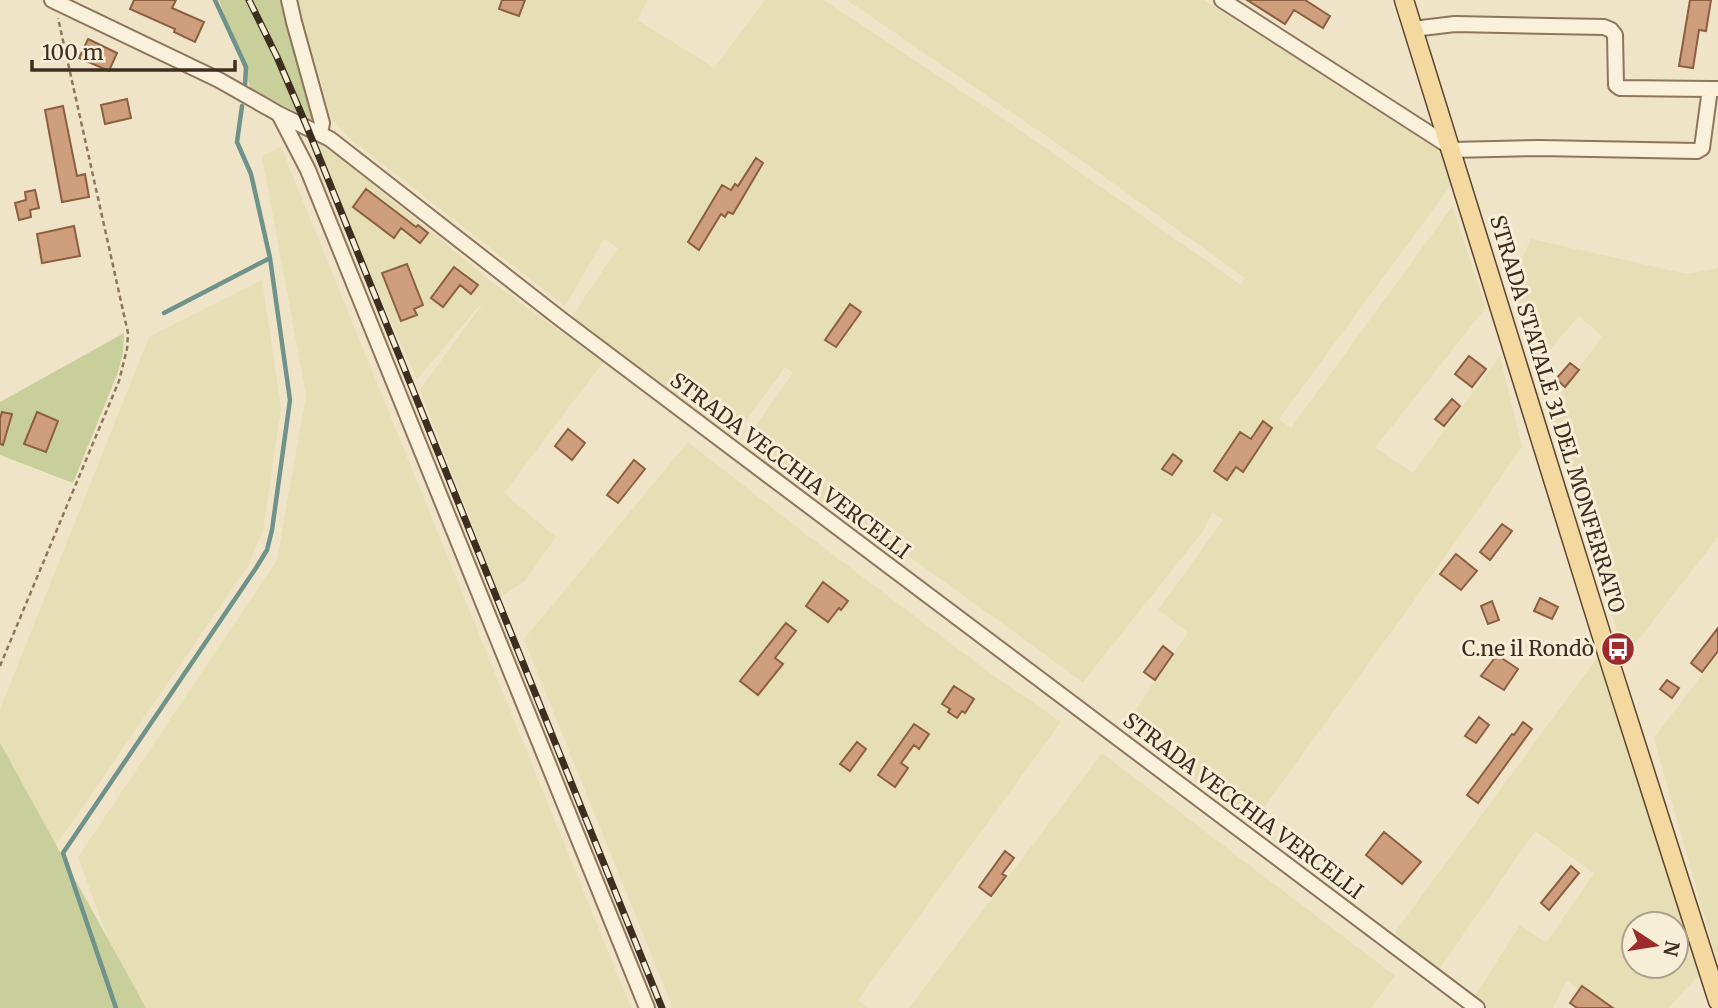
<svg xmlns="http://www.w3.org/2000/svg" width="1718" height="1008" viewBox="0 0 1718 1008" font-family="Merriweather,serif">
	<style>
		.farmland { fill: #e6deb5; fill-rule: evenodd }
		.green { fill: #c9cf9b }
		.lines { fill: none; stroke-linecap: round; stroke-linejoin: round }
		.stream { stroke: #6f938a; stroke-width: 4.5 }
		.building { fill: #cf9f7d; stroke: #8d5f41; stroke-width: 2 }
		.minor-casing { stroke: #8d765c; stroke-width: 18 }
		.major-casing { stroke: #5b4430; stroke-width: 21 }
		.path { stroke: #8d765c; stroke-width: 2.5; stroke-dasharray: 5 3.5; stroke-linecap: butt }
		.minor { stroke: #faf1dc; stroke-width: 14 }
		.major { stroke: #f3d9a0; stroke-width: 18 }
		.rail-casing { stroke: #3d2e20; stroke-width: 7 }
		.rail { stroke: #f7eed8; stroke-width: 4.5; stroke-dasharray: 13; stroke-linecap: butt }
		.labels { text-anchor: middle; stroke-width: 6; stroke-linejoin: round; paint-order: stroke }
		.street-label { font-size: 21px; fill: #3d2e20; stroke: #f7eed8 }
		.poi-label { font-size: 21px; fill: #3d2e20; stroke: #f7eed8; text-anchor: end }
	</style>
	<rect width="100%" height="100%" fill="#f0e4c8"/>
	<path class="farmland" d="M297,0H647L638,20L714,68L765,0H823L1004,119L1241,285L1245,278L1081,160L847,0H1204L1441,152L1451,185L1279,419L1291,428L1452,207L1486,307L1375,448L1413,473L1500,356L1522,447L1403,616L1252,824L1126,724L1188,632L1158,610L1223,520L1212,512L1204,530L1083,682L845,510L835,511L742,445L793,373L785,367L733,439L572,316L618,248L604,239L565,306L349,138L331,117Z
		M306,133L327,147L496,285L603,362L504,493L556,537L525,581L500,597L420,390L487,297L417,379Z
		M281,147L631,1008H134L78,857L277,560L306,395L262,156Z
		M1531,239L1687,274L1718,268V537L1625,657L1549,410L1602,336L1579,316L1535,367L1512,279Z
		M262,280L281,408L263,531L248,566L51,853L0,1008V709L149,337Z
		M688,442L803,532L929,627L993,675L1061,722L858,1000L869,1008H673L524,639Z
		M1718,654V965L1654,738Z
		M1598,657L1669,873L1699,975L1668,1008H1602L1567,981L1553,1008H1484L1473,999L1520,925L1546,943L1594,873L1535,831L1436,974L1395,932ZM1634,924H1676V966H1634Z
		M1102,753L1395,976L1371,1008H909Z"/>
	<path class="green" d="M219,0H296L318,123L251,89Z
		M124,333L123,352L118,372L73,483L0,455V402Z
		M0,743L146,1008H0Z"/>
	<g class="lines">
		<path class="stream" d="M215,0L246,67L245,85
			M164,313L270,258
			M116,1008L63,853L256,568L267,550L272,530L290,400L270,258L251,174L237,142L242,106"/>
	</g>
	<path class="building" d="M134,0H176L172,8L204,22L195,42L174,32L175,29L130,9Z
		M502,0H525L519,16L499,9Z
		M1247,0H1305L1330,16L1323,28L1294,10L1285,24Z
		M1690,0H1711L1706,31L1699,30L1693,68L1679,66Z
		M88,39L117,53L109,71L79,58Z
		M127,99L131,118L105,124L101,105Z
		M63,106L77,176L85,174L89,197L62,202L45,110Z
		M756,158L763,163L733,214L728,212L725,217L721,214L699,250L688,242L722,185L731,190L735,184L738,186Z
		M366,189L416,227L418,225L428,233L420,243L401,228L394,238L353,207Z
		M35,190L39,208L30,210L31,217L19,220L15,203L26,200L25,192Z
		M74,226L80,256L42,263L37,234Z
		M407,264L423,305L414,309L417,315L401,321L382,273Z
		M454,267L478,285L471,294L460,285L443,307L431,298Z
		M850,304L861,312L836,347L825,340Z
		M1469,356L1486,369L1472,387L1455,374Z
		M1570,363L1579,370L1565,387L1556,379Z
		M1452,399L1460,406L1444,426L1435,419Z
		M2,412L12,414L3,445L0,444V418Z
		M37,412L58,421L46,452L24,444Z
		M1263,421L1272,428L1243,472L1236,467L1227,480L1214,471L1240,432L1251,439Z
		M568,429L585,443L572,460L555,446Z
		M1173,454L1182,461L1172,475L1162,469Z
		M634,460L645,469L618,503L607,495Z
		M1502,524L1512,531L1490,560L1480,552Z
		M1456,554L1477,571L1461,590L1440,574Z
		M823,582L848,601L841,610L839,608L828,622L806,606Z
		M1540,598L1558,607L1552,619L1534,611Z
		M1492,601L1499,620L1488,624L1481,606Z
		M786,623L796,631L775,658L783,664L758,695L740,681Z
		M1718,628V651L1702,672L1691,663Z
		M1163,646L1173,654L1155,680L1144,672Z
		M1497,655L1518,669L1504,690L1481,676Z
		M1667,680L1679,688L1672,698L1660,689Z
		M954,686L974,699L965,713L962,711L957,718L948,712L950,709L942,704Z
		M1479,717L1489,725L1476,743L1465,736Z
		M1523,722L1532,729L1478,803L1467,795L1512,734L1514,735Z
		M914,724L929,734L919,749L914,745L901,763L908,768L895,787L878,775Z
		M857,742L866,749L850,771L840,764Z
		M1384,832L1421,862L1402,884L1366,855Z
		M1005,851L1014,858L1002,874L1006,876L991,896L979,887Z
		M1571,866L1579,873L1549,910L1541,903Z
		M1582,986L1613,1008H1577L1570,1003Z"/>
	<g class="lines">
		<g class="minor-casing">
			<path id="minor" d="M52,0L219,80L279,114L330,139L562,320L1477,1008
				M289,0L294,22L322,123L320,133
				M1222,0L1449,146
				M1413,29L1455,24L1604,27L1611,30L1615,35L1616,85L1620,88L1710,89
				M279,114L308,170L647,1008
				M1451,150L1539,148L1697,151L1702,148L1710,89H1718"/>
		</g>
		<g class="major-casing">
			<path id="major" d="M1404,0L1612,669L1718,1001"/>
		</g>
		<path class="path" d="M0,666L119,381L127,349L128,333L58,18"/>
		<use href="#minor" class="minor"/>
		<use href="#major" class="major"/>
		<g class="rail-casing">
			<path id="rail" d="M249,0L277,57L307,127L662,1008"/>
		</g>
		<use href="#rail" class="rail"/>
	</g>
	<defs>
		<g id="bus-disc" transform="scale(1.75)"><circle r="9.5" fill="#9e2a2b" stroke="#f7eed8"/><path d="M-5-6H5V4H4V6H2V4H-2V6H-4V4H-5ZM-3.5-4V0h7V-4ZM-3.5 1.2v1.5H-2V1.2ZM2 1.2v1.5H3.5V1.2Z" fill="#fff"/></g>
	</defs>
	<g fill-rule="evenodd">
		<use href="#bus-disc" x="1618" y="649"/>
	</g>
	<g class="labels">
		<g class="street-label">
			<text transform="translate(1557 414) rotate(73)" y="7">STRADA STATALE 31 DEL MONFERRATO</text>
			<text transform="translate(790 466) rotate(37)" y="7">STRADA VECCHIA VERCELLI</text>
			<text transform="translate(1243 806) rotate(37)" y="7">STRADA VECCHIA VERCELLI</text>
		</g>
		<g class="poi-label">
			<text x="1594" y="656">C.ne il Rondò</text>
		</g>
	</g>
	<g transform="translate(1655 945) rotate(102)"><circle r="33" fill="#f7eed8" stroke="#ada18e" stroke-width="2"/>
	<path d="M0-5L12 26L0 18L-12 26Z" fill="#9e2a2b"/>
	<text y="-10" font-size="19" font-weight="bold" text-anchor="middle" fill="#3d2e20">N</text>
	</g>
	<path d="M32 60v10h203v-10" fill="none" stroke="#3d2e20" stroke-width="3.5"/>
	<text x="42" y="60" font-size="21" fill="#3d2e20" stroke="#f7eed8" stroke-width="5" paint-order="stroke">100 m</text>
</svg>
